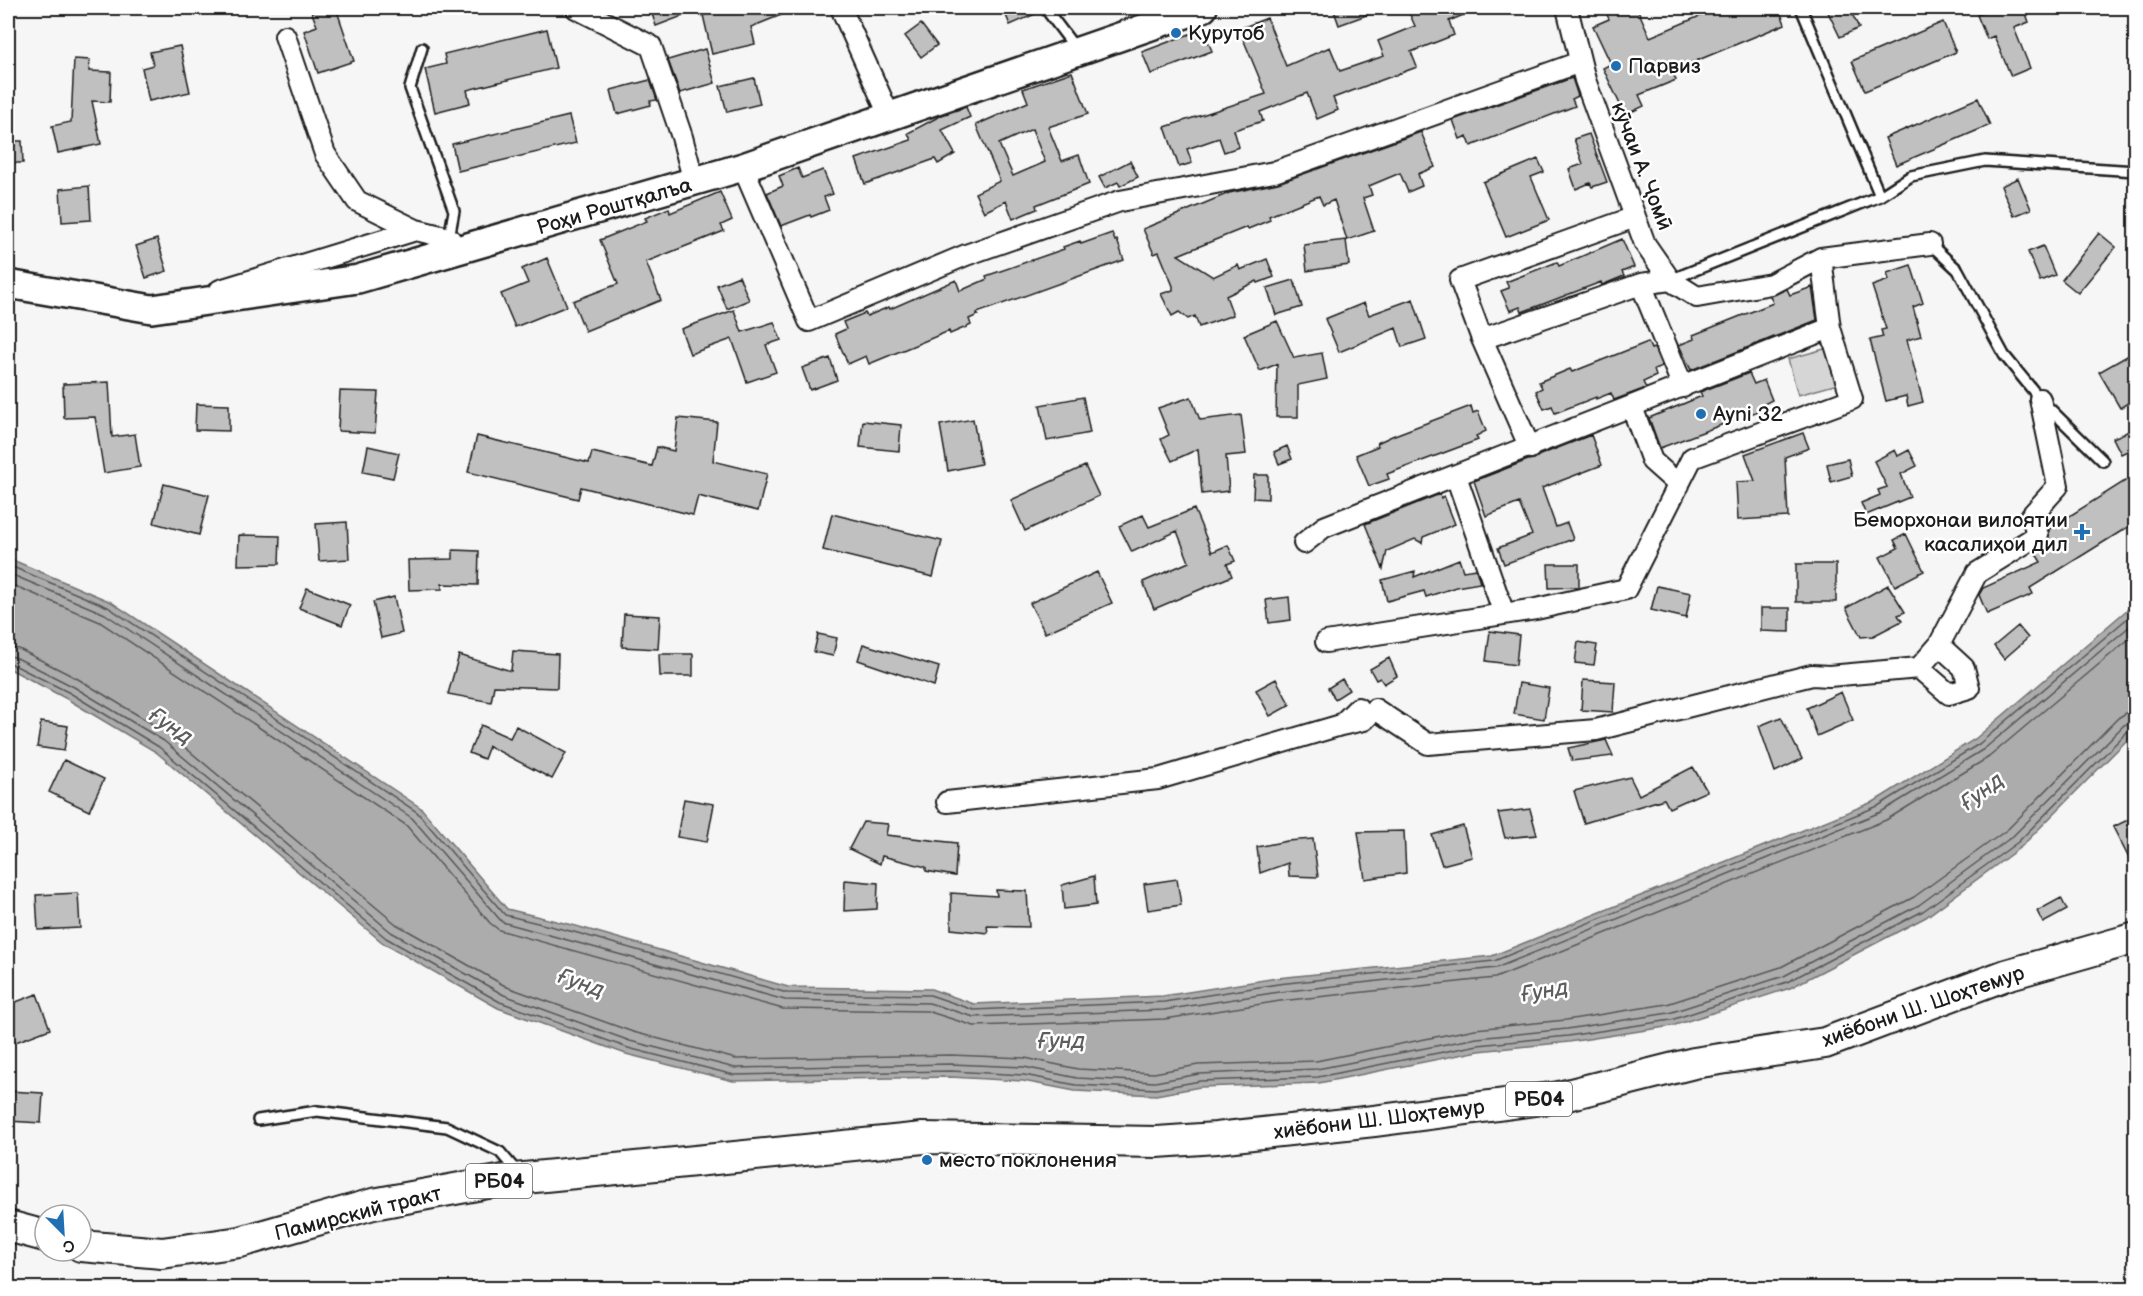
<svg xmlns="http://www.w3.org/2000/svg" width="2143" height="1296" viewBox="0 0 2143 1296" font-family="'Balsamiq Sans',sans-serif">
	<style>
		.green { fill: #d6d6d6; stroke: #797979; stroke-width: 1.5 }
		.water { fill: #acacac; stroke: #727272; stroke-width: 1.5 }
		.lines { fill: none; stroke-linecap: round; stroke-linejoin: round }
		.shore { stroke: #565656; stroke-width: 1.5 }
		.building { fill: #c0c0c0; stroke: #1c1c1c; stroke-width: 1.5; fill-rule: evenodd }
		.lane-casing { stroke: #1c1c1c; stroke-width: 14 }
		.street-casing { stroke: #1c1c1c; stroke-width: 24 }
		.secondary-casing { stroke: #1c1c1c; stroke-width: 32 }
		.primary-casing { stroke: #1c1c1c; stroke-width: 34 }
		.lane { stroke: #fff; stroke-width: 9 }
		.street { stroke: #fff; stroke-width: 20 }
		.secondary { stroke: #fff; stroke-width: 27 }
		.primary { stroke: #fff; stroke-width: 30 }
		.poi-dot { fill: #1f6fb2; stroke: #fff; stroke-width: 2 }
		.labels { text-anchor: middle; stroke-width: 5; stroke-linejoin: round; paint-order: stroke }
		.shield { fill: #fff; stroke: #606060; stroke-width: 1.5 }
		.shield-label { font-size: 20px; font-weight: bold; fill: #1c1c1c }
		.poi-label { font-size: 21px; fill: #1c1c1c; stroke: #fff; text-anchor: start }
		.street-label { font-size: 21px; fill: #1c1c1c; stroke: #fff }
		.water-label { font-size: 22px; font-style: italic; fill: #5d5d5d; stroke: #fff }
	</style>
	<rect width="100%" height="100%" fill="#f6f6f6"/>
	<filter id="ink" filterUnits="userSpaceOnUse"><feTurbulence type="fractalNoise" baseFrequency=".0167" numOctaves="2"/><feDisplacementMap in="SourceGraphic" scale="12" xChannelSelector="R" yChannelSelector="G"/><feConvolveMatrix kernelMatrix="1 2 1 2 8 2 1 2 1" color-interpolation-filters="sRGB"/></filter>
	<g filter="url(#ink)">
		<path class="green" d="M1828,348L1838,384L1798,395L1788,359Z"/>
		<path class="water" d="M8,558L111,602L421,808L507,909L576,926L788,987L931,989L974,1004L1163,996L1277,978L1492,956L1875,801L1975,739L2135,603V732L2022,846L1926,917L1790,988L1672,1026L1569,1042L1479,1051L1319,1083L1200,1087L1156,1095L1075,1091L1023,1081L950,1077L733,1081L626,1054L498,1008L383,943L156,752L67,699L8,668Z"/>
		<g class="lines">
			<path class="shore" d="M8,565L108,607L417,812L505,915L574,932L787,993L930,995L974,1010L1164,1002L1278,984L1494,961L1878,806L1979,744L2136,611
				M8,573L105,614L412,818L502,922L785,1000L929,1003L974,1017L1164,1010L1279,992L1496,968L1881,812L1984,749L2136,621
				M8,583L100,622L406,825L490,923L499,930L783,1009L927,1011L974,1026L1165,1019L1280,1001L1495,978L1886,820L1989,757L2136,633
				M8,647L19,649L78,679L169,734L396,924L507,987L633,1032L736,1059L951,1055L1025,1058L1078,1069L1154,1073L1198,1065L1316,1061L1475,1029L1566,1020L1667,1004L1781,967L1914,897L2008,829L2118,718L2126,713L2136,712
				M8,656L15,657L74,687L164,741L391,932L504,995L630,1041L735,1068L951,1064L1024,1067L1077,1078L1155,1082L1199,1074L1317,1069L1477,1038L1567,1029L1669,1013L1784,976L1919,905L2013,836L2124,725L2136,721
				M8,663L12,664L70,693L159,747L386,938L500,1002L628,1048L734,1075L951,1071L1024,1075L1076,1085L1156,1089L1200,1081L1318,1077L1478,1045L1568,1036L1671,1020L1787,982L1923,911L2018,842L2129,730L2136,728"/>
		</g>
		<path class="building" d="M310,8H336L354,61L318,73L304,31L317,26Z
			M650,8H701V9L656,26Z
			M735,8H799L751,27L755,44L712,54L703,15Z
			M1003,8H1038L1040,12L1010,25Z
			M1333,8H1383V9L1339,25Z
			M1407,8H1480L1449,21L1454,35L1411,52L1417,67L1333,98L1338,110L1317,119L1307,93L1260,112L1263,121L1234,130L1239,147L1224,152L1219,138L1187,149L1192,163L1179,167L1165,127L1266,94L1239,29L1267,18L1286,66L1330,47L1340,71L1384,56L1378,41L1415,26Z
			M1604,8H1637L1650,37L1719,8H1779L1785,24L1672,71L1676,80L1639,95L1644,106L1625,115L1603,68L1611,64L1593,26L1609,19Z
			M1826,8H1849L1859,28L1840,37Z
			M1996,8H2024L2029,22L2014,28L2030,68L2011,76L1994,36L1987,39L1977,15Z
			M1943,22L1956,52L1865,91L1852,61Z
			M921,24L937,45L921,57L905,36Z
			M547,29L556,68L467,90L470,103L435,112L425,69L446,64L444,54Z
			M1203,29L1212,51L1151,74L1142,52Z
			M180,46L190,92L149,101L142,68L153,65L150,52Z
			M705,49L715,83L680,93L668,60Z
			M74,59L90,60L89,71L111,72L110,102L92,101L101,144L58,153L52,126L71,122Z
			M1072,72L1088,114L1048,127L1062,161L1079,155L1089,184L1036,205L1037,209L1013,219L1006,201L984,212L975,193L1000,181L976,125L1028,102L1023,89ZM1032,129L1045,162L1013,176L999,144Z
			M754,78L760,104L727,112L720,86Z
			M1572,78L1578,96L1572,99L1575,106L1471,146L1467,136L1460,139L1453,120Z
			M650,80L657,100L650,101L651,105L617,114L611,90Z
			M1978,98L1990,125L1896,165L1885,138Z
			M966,107L970,117L942,130L955,154L938,164L935,159L865,184L856,159L911,140L908,133L942,115Z
			M569,116L576,143L458,171L452,144Z
			M1421,132L1435,167L1418,174L1422,186L1408,192L1400,173L1369,186L1372,195L1363,198L1374,231L1347,240L1334,200L1323,205L1319,196L1269,216L1270,220L1248,229L1247,227L1178,255L1213,277L1238,265L1240,270L1267,259L1274,277L1258,283L1257,281L1226,296L1233,315L1199,327L1195,316L1188,319L1179,312L1172,316L1161,294L1173,290V286L1159,252L1154,254L1143,229L1229,193L1278,183Z
			M1589,134L1607,182L1592,187L1590,183L1576,189L1569,169L1583,164L1574,139Z
			M8,141H22L23,163H8Z
			M1538,159L1544,172L1531,177L1549,220L1506,237L1483,182Z
			M1130,161L1138,177L1120,186L1118,182L1105,188L1099,177Z
			M798,168L802,178L823,170L833,194L824,197L829,210L811,217L810,215L781,226L767,193L783,186L779,176Z
			M2018,178L2031,209L2014,216L2001,186Z
			M89,186L91,220L62,222L60,189Z
			M720,192L732,220L721,225L724,231L646,262L661,300L585,331L573,301L618,284L600,240L647,221L645,218L669,208L670,213Z
			M1112,233L1115,241L1117,240L1124,260L977,313L978,315L969,319L971,325L950,334L949,331L869,364L866,356L848,364L835,334L846,329L843,322L865,313L867,316L889,307L890,309L956,280L960,291L987,279L986,276L1064,249L1063,247L1080,241L1081,244Z
			M2099,233L2116,247L2078,293L2062,280Z
			M157,239L167,271L146,278L136,246Z
			M1622,239L1634,267L1622,272L1624,276L1602,285L1601,282L1522,312L1520,307L1510,311L1501,291L1509,288L1506,282L1557,262L1559,266Z
			M1346,240L1349,265L1307,271L1304,245Z
			M2043,246L2055,275L2040,281L2028,252Z
			M547,258L567,306L515,327L501,294L528,283L522,269Z
			M1911,265L1923,303L1913,307L1921,336L1907,340L1923,402L1908,406L1906,396L1886,401L1870,340L1883,337L1881,330L1886,329L1872,286L1889,280L1887,273Z
			M739,276L749,300L727,309L717,285Z
			M1294,280L1302,307L1276,315L1267,288Z
			M1812,287L1817,320L1691,370L1679,345L1694,339L1693,335L1773,303L1770,296L1787,289L1790,295Z
			M1413,299L1426,339L1402,347L1396,328L1339,352L1325,319L1364,303L1369,315Z
			M734,310L742,332L774,322L781,340L766,345L776,372L747,382L732,339L690,354L681,329Z
			M1277,321L1294,358L1322,353L1327,379L1298,385V417H1276L1277,364L1260,371L1244,335Z
			M1648,342L1651,349L1654,348L1662,367L1654,370L1656,376L1643,382L1646,388L1614,400L1611,393L1596,399V397L1555,413L1552,406L1544,409L1536,391L1542,388L1539,382L1570,369L1572,372Z
			M2129,355L2136,366V398L2120,408L2099,372Z
			M830,358L837,380L810,390L802,368Z
			M1749,373L1754,384L1764,380L1772,400L1764,404L1766,408L1660,448L1649,418L1702,396L1700,392Z
			M109,382L112,437L135,434L140,467L104,473L95,417L64,418L63,384Z
			M340,391L378,392L375,433L338,431Z
			M1083,397L1090,433L1047,441L1040,405Z
			M1191,397L1200,420L1241,415L1246,454L1226,456L1229,491L1202,494L1198,449L1172,461L1161,439L1169,435L1158,408Z
			M196,404L229,405V431L195,430Z
			M1471,406L1473,413L1478,411L1486,431L1476,436L1478,440L1387,474L1389,479L1369,486L1356,455L1378,446L1377,443L1392,436Z
			M678,418L717,422L713,461L767,474L758,511L698,496L693,515L581,487L578,499L468,472L477,436L589,463L592,452L652,466L657,447L674,451Z
			M973,419L981,464L948,471L940,425Z
			M863,421L901,425L899,451L860,447Z
			M2136,428V447L2121,454L2113,438Z
			M1803,433L1809,448L1785,457L1788,517L1738,520L1736,482L1755,481L1745,454Z
			M1591,435L1602,465L1542,488L1556,527L1567,523L1573,539L1504,564L1498,548L1532,535L1519,503L1486,516L1474,481L1528,460L1534,459L1540,455Z
			M368,446L399,453L393,478L363,472Z
			M1287,446L1292,459L1279,464L1274,452Z
			M1895,450L1898,456L1909,450L1917,466L1901,474L1910,497L1866,515L1861,503L1880,495L1878,490L1887,487L1874,461Z
			M1848,459L1852,476L1831,482L1827,464Z
			M1085,466L1099,496L1025,531L1011,500Z
			M2136,474V522L2030,588L2033,594L1987,614L1979,595L1983,588L2041,562L2034,551L2048,541L2049,529Z
			M1254,475H1268V499L1253,498Z
			M164,484L209,495L199,535L154,523Z
			M1440,494L1441,498L1444,496L1455,524L1423,537L1422,543L1415,539L1387,551L1383,569L1365,524Z
			M1194,509L1212,552L1228,545L1235,561L1227,564L1232,576L1154,609L1143,582L1189,562L1177,531L1132,552L1119,526L1143,515L1149,527Z
			M832,514L942,541L933,577L823,550Z
			M347,522L349,559L319,561L316,524Z
			M1906,534L1924,571L1895,586L1880,557L1898,548L1894,540Z
			M239,535L280,536L279,564L238,565Z
			M453,550L479,551L478,585L442,584V589L409,590L408,560L453,559Z
			M1459,559L1463,571L1476,569L1480,583L1456,587L1426,597L1424,591L1387,601L1382,580L1415,571L1414,577Z
			M1548,564H1579V587L1549,588Z
			M1796,564H1836V602H1796Z
			M1097,572L1112,603L1045,633L1030,603Z
			M1888,585L1905,612L1898,615L1902,621L1873,636L1861,637L1846,608Z
			M1657,586L1691,593L1686,618L1651,610Z
			M307,588L350,605L342,625L299,608Z
			M394,597L402,633L381,638L373,602Z
			M1289,597L1291,620L1269,623L1266,600Z
			M1761,608H1790V632L1761,631Z
			M624,614L660,616L658,649L622,647Z
			M2018,626L2028,638L2004,659L1994,646Z
			M1490,631L1519,635L1516,665L1486,661Z
			M818,634L837,638L833,656L814,652Z
			M1578,642L1597,645L1594,665L1575,663Z
			M863,644L939,667L934,686L858,660Z
			M513,651L558,654L557,688L494,686L491,702L448,694L459,655L511,671Z
			M659,654H693V676H660Z
			M1389,658L1397,676L1384,684L1380,678L1376,680L1370,669Z
			M1276,679L1290,705L1270,716L1256,690Z
			M1342,679L1349,690L1335,699L1328,688Z
			M1583,680L1615,682L1613,712L1581,710Z
			M1519,683L1549,688L1544,719L1514,714Z
			M1841,692L1853,720L1817,736L1807,708Z
			M1781,717L1802,759L1775,772L1759,726Z
			M41,722L68,726L64,751L37,747Z
			M481,725L510,738L516,726L566,753L552,779L489,746L484,759L469,753Z
			M1606,740L1613,756L1572,761L1568,748Z
			M64,760L104,779L89,811L49,792Z
			M1693,767L1707,791L1669,808L1664,799L1584,823L1574,791L1630,777L1639,795Z
			M684,799L714,804L707,842L677,837Z
			M1530,809L1537,835L1505,838L1498,813Z
			M2136,816V872L2113,827Z
			M863,822L888,824L886,835L957,843L955,876L926,871V867L882,856L880,864L849,849Z
			M1463,826L1472,857L1442,865L1432,835Z
			M1404,831L1406,873L1365,879L1358,832Z
			M1313,839L1318,877L1289,876L1288,863L1260,873L1257,847L1287,841Z
			M1094,876L1096,905L1064,909L1062,885Z
			M1177,879L1181,905L1148,910L1144,884Z
			M845,880L878,883L877,909L844,911Z
			M996,890L1027,891L1029,927L987,926L988,933L951,929V893L997,896Z
			M78,893L80,928L38,930L36,895Z
			M2061,898L2067,910L2043,923L2037,911Z
			M37,994L50,1029L8,1045V1005Z
			M8,1091L43,1093L41,1123L8,1121Z"/>
		<g class="lines">
			<g class="lane-casing">
				<path id="lane" d="M1045,8L1076,49
					M1801,8L1880,196
					M422,48L410,88L454,211L449,238
					M1930,244L1958,270L2004,355L2040,399L2103,461
					M1670,280L1880,196L1911,176L1985,161L2136,171
					M258,1120L317,1111L447,1127L500,1152L517,1172"/>
			</g>
			<g class="street-casing">
				<path id="street" d="M576,8L651,46L682,137L694,182
					M841,8L889,115
					M1567,8L1585,80L1645,244L1670,280L1697,297L1771,284L1821,258L1930,244
					M285,36L325,154L357,201L416,230L449,238L459,251
					M743,167L809,321L966,255L1120,201L1274,172L1580,62
					M1641,284L1683,387
					M220,290L416,230
					M1482,339L1641,284L1670,280
					M1632,407L1652,461L1679,485
					M1530,448L1482,339L1460,280L1635,217
					M1456,476L1504,614
					M1304,543L1324,527L1830,328
					M1326,642L1536,609L1626,589L1692,458L1852,399L1830,328L1821,258
					M1919,668L1939,645L1977,573L2038,535L2031,516L2058,486L2040,399
					M1358,708L1341,725L1364,720L1375,709L1428,744L1596,730L1812,675L1829,676L1919,668L1949,694L1969,688L1964,668L1939,645
					M947,802L1158,779L1341,725"/>
			</g>
			<g class="secondary-casing">
				<path id="secondary" d="M8,284L152,309L358,279L743,167L1203,8"/>
			</g>
			<g class="primary-casing">
				<path id="primary" d="M8,1226L45,1236
					M81,1246L162,1253L240,1242L373,1204L504,1180L616,1169L923,1138L1157,1142L1216,1138L1374,1121L1559,1097L1694,1063L1825,1043L2006,975L2136,938"/>
			</g>
			<use href="#lane" class="lane"/>
			<use href="#street" class="street"/>
			<use href="#secondary" class="secondary"/>
			<use href="#primary" class="primary"/>
		</g>
	</g>
	<g class="poi-dot">
		<circle cx="1176" cy="33" r="6"/>
		<circle cx="1616" cy="66" r="6"/>
		<circle cx="1701" cy="414" r="6"/>
		<path d="M2079 523h6v6h6v6h-6v6h-6v-6h-6v-6h6z"/>
		<circle cx="927" cy="1160" r="6"/>
	</g>
	<g class="labels">
		<g class="shield">
			<rect x="1506" y="1082" width="66" height="34" rx="4.5"/>
			<rect x="466" y="1164" width="66" height="34" rx="4.5"/>
		</g>
		<g class="shield-label">
			<text x="1539" y="1106">РБ04</text>
			<text x="499" y="1188">РБ04</text>
		</g>
		<g class="poi-label">
			<text x="1188" y="40">Курутоб</text>
			<text x="1628" y="73">Парвиз</text>
			<text x="1713" y="421">Ayni 32</text>
			<text x="2068" y="527" text-anchor="end">Беморхонаи вилоятии<tspan x="2068" dy="24">касалиҳои дил</tspan></text>
			<text x="939" y="1167">место поклонения</text>
		</g>
		<g class="street-label">
			<text transform="translate(1642 166) rotate(69)" y="7">кӯчаи А. Ҷомӣ</text>
			<text transform="translate(614 206) rotate(-16)" y="7">Роҳи Роштқалъа</text>
			<text transform="translate(1923 1006) rotate(-19)" y="7">хиёбони Ш. Шоҳтемур</text>
			<text transform="translate(1379 1119) rotate(-7)" y="7">хиёбони Ш. Шоҳтемур</text>
			<text transform="translate(358 1213) rotate(-14)" y="7">Памирский тракт</text>
		</g>
		<g class="water-label">
			<text transform="translate(171 725) rotate(34)" y="8">Ғунд</text>
			<text transform="translate(1981 791) rotate(-37)" y="8">Ғунд</text>
			<text transform="translate(581 982) rotate(19)" y="8">Ғунд</text>
			<text transform="translate(1544 990) rotate(-10)" y="8">Ғунд</text>
			<text x="1061" y="1048">Ғунд</text>
		</g>
	</g>
	<rect width="2143" height="1296" fill="none" stroke="#fff" stroke-width="30"/>
	<rect x="15" y="15" width="2113" height="1266" fill="none" stroke="#1c1c1c" stroke-width="2" filter="url(#ink)"/>
	<g transform="translate(63 1233) rotate(156)"><circle r="28" fill="#ffffff" stroke="#a4a4a4" stroke-width="1.5"/>
	<path d="M0-4.5L10 22L0 15L-10 22Z" fill="#1f6fb2"/>
	<text y="-9" font-size="16" font-weight="bold" text-anchor="middle" fill="#1c1c1c">С</text>
	</g>
</svg>
